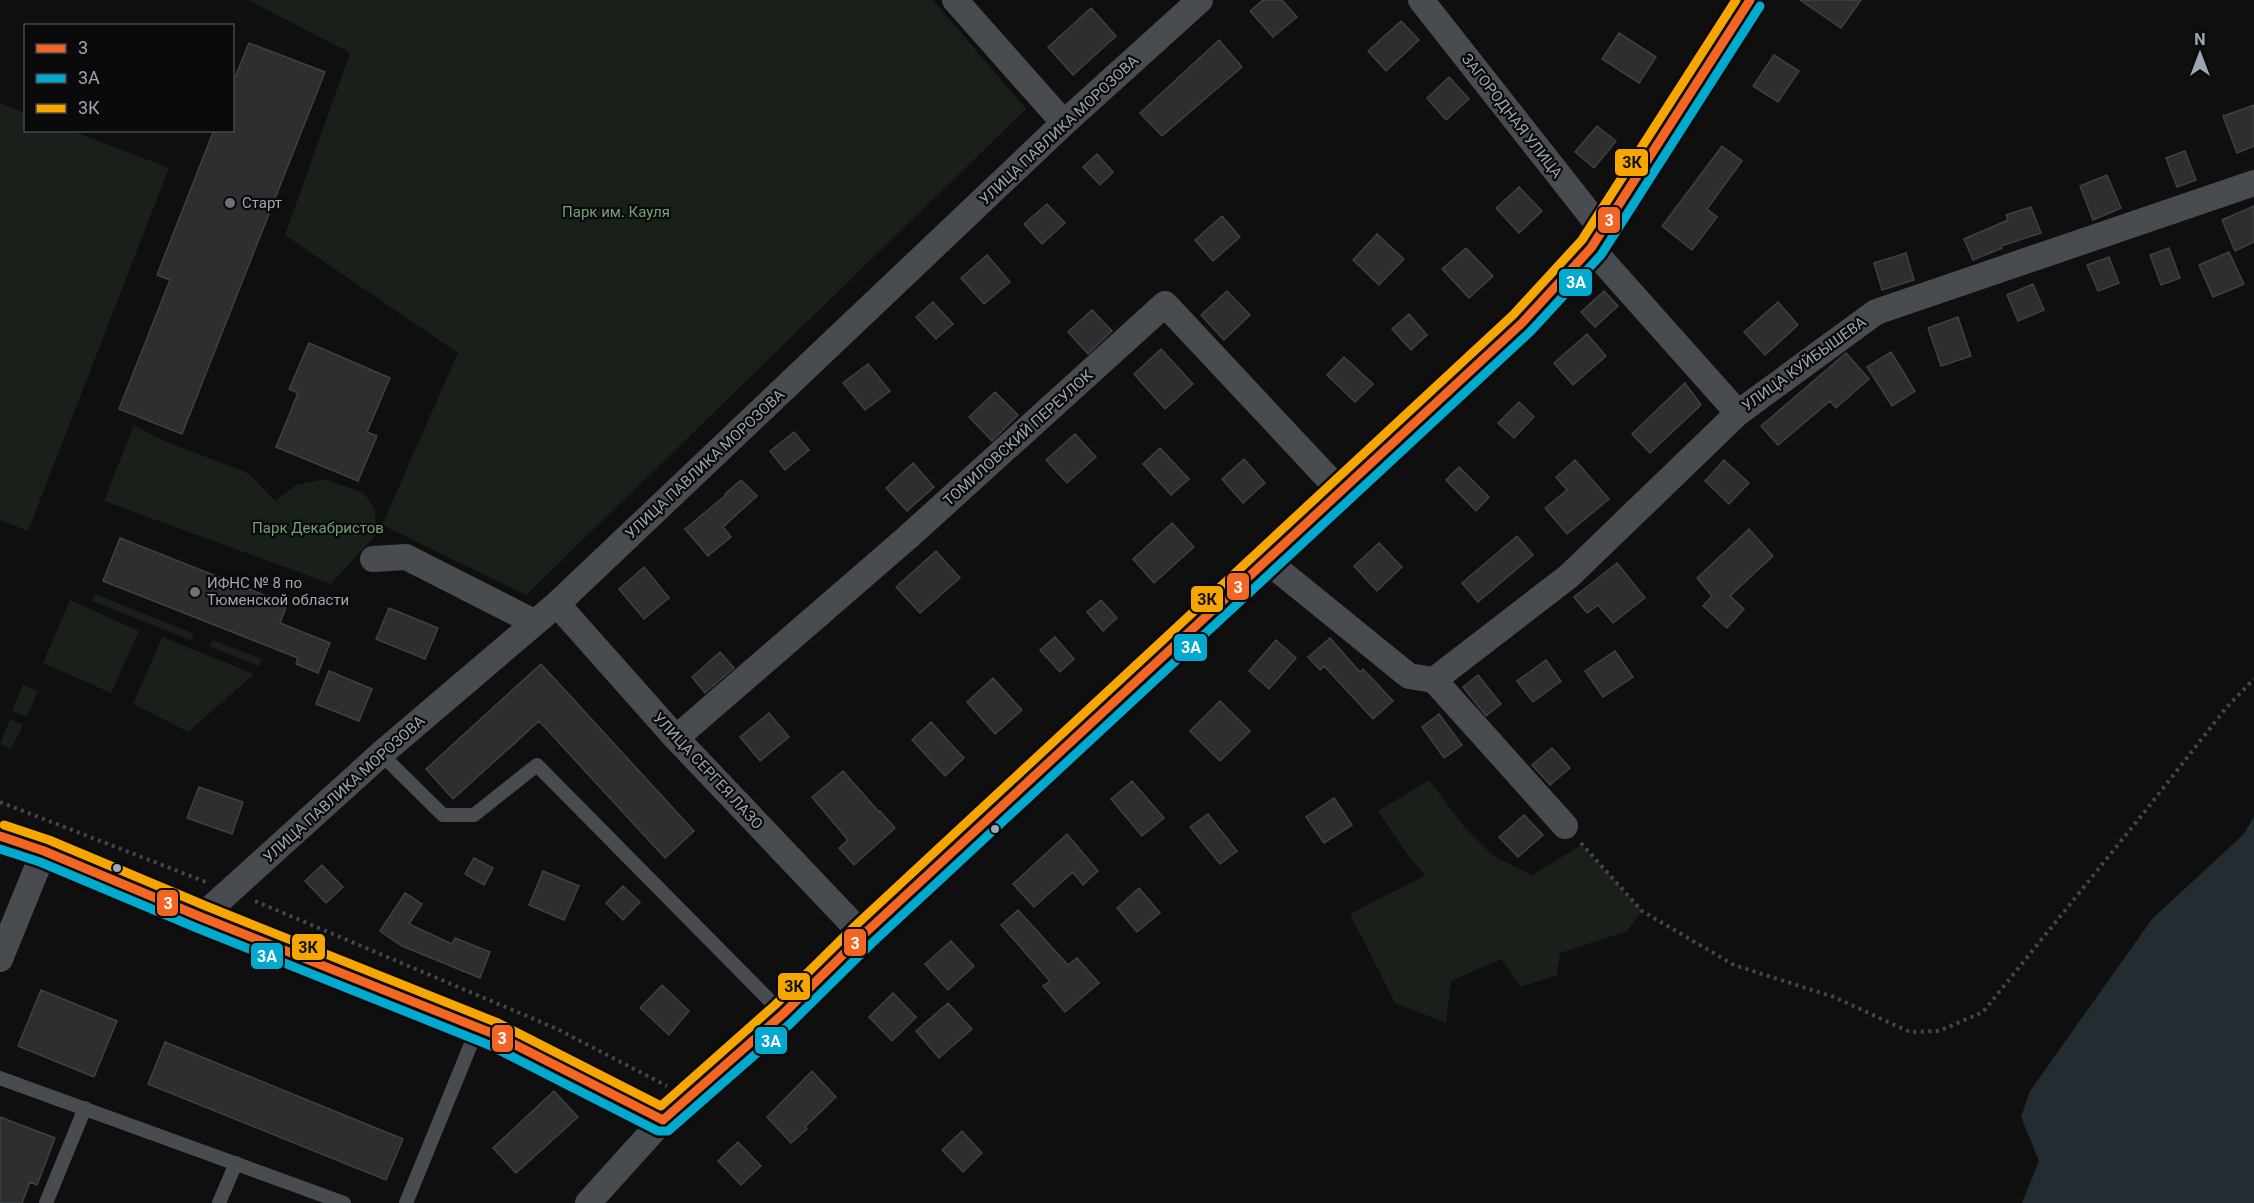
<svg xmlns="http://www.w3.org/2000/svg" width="2254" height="1203" viewBox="0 0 2254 1203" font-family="Roboto,sans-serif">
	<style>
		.green { fill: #19201a }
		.water { fill: #232c31 }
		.building { fill: #2e2e31; stroke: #3d4044; stroke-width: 1.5 }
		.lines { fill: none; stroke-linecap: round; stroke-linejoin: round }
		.path { stroke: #44474a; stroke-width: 4; stroke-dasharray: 3 4.5; stroke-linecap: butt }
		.service { stroke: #484b50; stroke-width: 14 }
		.minor { stroke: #484b50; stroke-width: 26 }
		.bus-1-casing { stroke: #0a0a0b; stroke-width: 14 }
		.bus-2-casing { stroke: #0a0a0b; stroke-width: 14 }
		.bus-3-casing { stroke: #0a0a0b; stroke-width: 14 }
		.bus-1 { stroke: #f26522; stroke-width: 9 }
		.bus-2 { stroke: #00a9ce; stroke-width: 9 }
		.bus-3 { stroke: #f7a600; stroke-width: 9 }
		.poi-dot { fill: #6c717a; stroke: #0a0a0b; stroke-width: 2 }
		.bus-dot { fill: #9ea6b3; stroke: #0a0a0b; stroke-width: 2 }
		.labels { text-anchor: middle; stroke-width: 4.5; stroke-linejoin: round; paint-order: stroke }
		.street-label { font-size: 15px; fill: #9ea6b3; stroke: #0a0a0b }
		.poi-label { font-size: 15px; fill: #9ea6b3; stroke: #0a0a0b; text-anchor: start }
		.park-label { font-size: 15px; fill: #74a073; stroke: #0a0a0b }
		.line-badge { stroke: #0a0a0b; stroke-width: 2 }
		.badge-label { font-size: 16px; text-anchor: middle; font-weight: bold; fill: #fff }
		.pale-badge-label { font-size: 16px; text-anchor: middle; font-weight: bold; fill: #111 }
	</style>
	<rect width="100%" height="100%" fill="#0f0f10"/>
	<path class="green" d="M248,0H933L1026,109L526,595L382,525L458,353L285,235L350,53Z
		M0,103L25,113L26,130L72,131L169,168L28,531L0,520Z
		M134,425L162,440L248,473L275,501L296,485L324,479L364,493L375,510L376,535L331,584L104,501Z
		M95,594L194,634L191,640L92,601Z
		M70,600L139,631L111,693L43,663Z
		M162,637L254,674L188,732L133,704Z
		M212,640L262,659L259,666L209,646Z
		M23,685L38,691L27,717L12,711Z
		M10,719L23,725L11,749L0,744Z
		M1429,780L1465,828L1493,856L1532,875L1582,845L1642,911L1627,931L1560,953L1557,975L1521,987L1501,959L1451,981L1446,1023L1395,1003L1350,914L1426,875L1412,861L1378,811Z"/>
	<path class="water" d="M2254,816V1203H2022L2039,1161L2021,1117L2030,1091L2152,919L2244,834Z"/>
	<path class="building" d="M1263,0H1282L1297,17L1273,37L1250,11Z
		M1800,0H1861L1841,28Z
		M1091,8L1116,36L1073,75L1048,47Z
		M1401,21L1419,40L1386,71L1368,51Z
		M1619,33L1656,57L1639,83L1602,59Z
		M1219,40L1242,67L1162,136L1140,113Z
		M249,43L325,72L182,434L119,409L170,280L157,275L214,130H232V85Z
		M1774,55L1799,71L1778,102L1753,86Z
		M1449,77L1469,99L1446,120L1427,98Z
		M2254,105V146L2237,153L2223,116Z
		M1597,126L1616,141L1594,168L1575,152Z
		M1722,146L1742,161L1707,209L1717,217L1692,250L1662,226Z
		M2185,151L2196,180L2177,187L2166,158Z
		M1097,154L1113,172L1100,185L1083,167Z
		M2107,175L2121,208L2093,220L2080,186Z
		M1519,187L1542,211L1519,233L1496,208Z
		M1047,204L1065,223L1042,244L1024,224Z
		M2254,206V242L2235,251L2222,220Z
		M2031,207L2041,233L2001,246L2002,248L1973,260L1964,239L2008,220L2006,215Z
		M1222,216L1240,237L1213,261L1195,240Z
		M1377,234L1404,259L1379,285L1353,260Z
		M1466,248L1493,276L1469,298L1442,269Z
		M2169,248L2180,278L2161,285L2150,255Z
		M2229,252L2244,284L2213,297L2199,265Z
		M1906,253L1914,280L1882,290L1874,263Z
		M987,255L1010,282L984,304L961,278Z
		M2109,257L2119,283L2098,291L2087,265Z
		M2033,284L2044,310L2018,321L2007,295Z
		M1227,291L1250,315L1224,340L1201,315Z
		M1604,291L1618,306L1595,327L1581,312Z
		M933,302L953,324L936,339L916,317Z
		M1778,302L1798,325L1765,355L1744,332Z
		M1092,310L1112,331L1088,354L1068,332Z
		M1409,314L1427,335L1411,350L1392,329Z
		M1958,317L1971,356L1941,366L1928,328Z
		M1587,334L1606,356L1573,385L1554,363Z
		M309,343L390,378L367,432L377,436L358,481L276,447L298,393L289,389Z
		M1161,349L1193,384L1165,409L1134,374Z
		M1891,352L1915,391L1892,406L1867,367Z
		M1846,353L1869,379L1836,408L1830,401L1778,445L1761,426Z
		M1344,357L1373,384L1355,402L1327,375Z
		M868,364L890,391L865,410L843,383Z
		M1685,383L1701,405L1650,453L1632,434Z
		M995,392L1018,415L992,441L969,417Z
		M1519,402L1534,417L1514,438L1498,423Z
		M794,432L809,450L785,470L770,451Z
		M1075,434L1096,457L1067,483L1046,460Z
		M1160,448L1189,479L1171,495L1143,464Z
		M1244,459L1265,483L1243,503L1222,479Z
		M1575,460L1609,499L1567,534L1545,508L1567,490L1556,477Z
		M1724,460L1749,483L1729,504L1705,481Z
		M913,463L934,487L907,511L886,488Z
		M1459,467L1489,497L1476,511L1446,480Z
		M741,480L757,496L723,527L731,537L708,556L685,529L726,495L725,494Z
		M1172,523L1194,547L1154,583L1133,559Z
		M1749,529L1773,556L1730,596L1744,609L1727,628L1703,606L1712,596L1697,578Z
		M1517,536L1533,555L1478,602L1462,583Z
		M120,538L287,604L280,623L330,643L318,673L296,664L298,658L103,581Z
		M1379,543L1402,567L1377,591L1354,566Z
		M936,551L960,578L920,613L896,587Z
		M1617,563L1645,598L1613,623L1598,605L1587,613L1574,597Z
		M644,567L669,598L644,619L619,589Z
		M1101,600L1117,618L1103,631L1087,612Z
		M389,608L438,628L425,659L376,639Z
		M1055,637L1074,659L1060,672L1040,650Z
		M1330,638L1360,672L1363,669L1393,701L1373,719L1324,666L1320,670L1308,657Z
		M1276,640L1296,658L1269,689L1249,671Z
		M1615,651L1633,677L1603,697L1585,671Z
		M720,652L734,668L705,693L692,677Z
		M1546,660L1561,681L1533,702L1517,681Z
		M541,664L694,831L665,858L539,721L453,799L426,769Z
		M329,671L372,689L359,721L316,704Z
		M1478,675L1501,704L1486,716L1463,687Z
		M993,678L1022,710L995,734L967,702Z
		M1220,701L1250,731L1220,761L1190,731Z
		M769,713L789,737L760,761L740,737Z
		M1439,714L1462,745L1444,758L1422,727Z
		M931,722L964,758L945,776L912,740Z
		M1552,748L1570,768L1550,785L1532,765Z
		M843,771L879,812L880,811L895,828L854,865L839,848L848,840L812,797Z
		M1132,781L1164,818L1142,836L1111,799Z
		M199,787L243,802L232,834L187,818Z
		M1334,798L1352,825L1324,843L1306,817Z
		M1208,814L1237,851L1220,864L1190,827Z
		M1524,815L1543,835L1518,857L1499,837Z
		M1067,834L1098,871L1083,885L1073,872L1034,907L1013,884Z
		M474,858L493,868L484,885L465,874Z
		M322,865L343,887L326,903L305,881Z
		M543,871L579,886L564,920L529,905Z
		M623,886L640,902L623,920L606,903Z
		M1139,888L1160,913L1137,932L1117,908Z
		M405,893L422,904L409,924L452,944L455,938L490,952L480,978L402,946L380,931Z
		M1018,910L1068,965L1077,958L1099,983L1065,1012L1043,986L1050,981L1001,925Z
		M951,941L974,966L948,990L925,964Z
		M662,985L689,1011L669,1035L640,1008Z
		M41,990L117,1021L94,1077L18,1046Z
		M893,993L916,1017L892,1041L869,1017Z
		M948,1003L972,1029L939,1058L916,1031Z
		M165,1042L403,1139L386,1180L148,1084Z
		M812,1071L836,1097L805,1127L807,1129L791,1143L767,1117Z
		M554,1091L578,1117L516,1173L493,1148Z
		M0,1117L55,1138L37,1185L30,1182L22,1203H0Z
		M962,1131L982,1153L963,1172L942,1150Z
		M738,1142L761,1166L741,1185L718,1161Z"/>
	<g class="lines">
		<path class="path" d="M0,802L206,882
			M1581,843L1642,911L1734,965L1834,997L1910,1032L1939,1031L1983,1012L2146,810L2226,708L2254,679
			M255,901L555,1028L667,1086"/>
		<path class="service" d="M381,754L443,815H474L537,765L783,1014
			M0,1078L344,1203
			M46,1203L85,1108
			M219,1203L236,1163
			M406,1203L478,1027"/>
		<path class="minor" d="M955,0L1064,123
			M1421,0L1603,231
			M1591,248L1738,413
			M373,559L406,557L534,622
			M1266,560L1409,676L1434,680L1565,826
			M557,604L676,738L863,935
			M1434,680L1569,576L1738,413L1876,312L2254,183
			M676,738L908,537L1165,304L1340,491
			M0,836L44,851L201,917L494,1034L663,1120
			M201,917L381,754L557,604L1064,123L1200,0
			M0,959L44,851
			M588,1203L663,1120L783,1014L863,935L1522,323L1591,248L1603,231L1750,0"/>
		<g class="bus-1-casing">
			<path id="bus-1" d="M0,836L44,851L201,917L494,1034L663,1120
				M663,1120L783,1014L863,935L1522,323L1591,248L1750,0"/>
		</g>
		<g class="bus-2-casing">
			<path id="bus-2" d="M0,849L40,862L197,928L489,1045L658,1131H668L791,1023L871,944L1531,331L1601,255L1760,6"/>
		</g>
		<g class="bus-3-casing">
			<path id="bus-3" d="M4,825L49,840L206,906L498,1023L661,1106L775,1005L855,926L1513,315L1582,240L1736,0"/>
		</g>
		<use href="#bus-1" class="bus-1"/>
		<use href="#bus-2" class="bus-2"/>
		<use href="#bus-3" class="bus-3"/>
	</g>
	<g class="poi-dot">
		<circle cx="230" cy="203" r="6"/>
		<circle cx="195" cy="592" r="6"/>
	</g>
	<g class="bus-dot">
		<circle cx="995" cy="829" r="5"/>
		<circle cx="117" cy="868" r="5"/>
	</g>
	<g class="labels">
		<g class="street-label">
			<text transform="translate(1512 116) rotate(52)" y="5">ЗАГОРОДНАЯ УЛИЦА</text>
			<text transform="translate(1059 130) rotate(-43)" y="5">УЛИЦА ПАВЛИКА МОРОЗОВА</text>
			<text transform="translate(1804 364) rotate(-36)" y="5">УЛИЦА КУЙБЫШЕВА</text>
			<text transform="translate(1018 438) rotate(-42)" y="5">ТОМИЛОВСКИЙ ПЕРЕУЛОК</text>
			<text transform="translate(705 464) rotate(-43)" y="5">УЛИЦА ПАВЛИКА МОРОЗОВА</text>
			<text transform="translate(708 771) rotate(47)" y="5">УЛИЦА СЕРГЕЯ ЛАЗО</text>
			<text transform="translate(344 789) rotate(-42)" y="5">УЛИЦА ПАВЛИКА МОРОЗОВА</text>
		</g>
		<g class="poi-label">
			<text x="242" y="208">Старт</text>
			<text x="207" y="588">ИФНС № 8 по<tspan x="207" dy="17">Тюменской области</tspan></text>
		</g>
		<g class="park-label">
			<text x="616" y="217">Парк им. Кауля</text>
			<text x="318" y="533">Парк Декабристов</text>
		</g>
	</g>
	<g class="line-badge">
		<rect x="1614" y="148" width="35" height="29" rx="6" fill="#f7a600"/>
		<rect x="1597" y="206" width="24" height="28" rx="6" fill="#f26522"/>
		<rect x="1558" y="268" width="35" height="29" rx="6" fill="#00a9ce"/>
		<rect x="1226" y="572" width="24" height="29" rx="6" fill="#f26522"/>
		<rect x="1190" y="585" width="34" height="28" rx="6" fill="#f7a600"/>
		<rect x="1173" y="633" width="35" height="29" rx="6" fill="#00a9ce"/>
		<rect x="156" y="889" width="23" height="28" rx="6" fill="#f26522"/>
		<rect x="843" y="928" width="24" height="29" rx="6" fill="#f26522"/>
		<rect x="291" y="933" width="35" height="28" rx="6" fill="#f7a600"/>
		<rect x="250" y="942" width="34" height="28" rx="6" fill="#00a9ce"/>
		<rect x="777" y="972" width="34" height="29" rx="6" fill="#f7a600"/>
		<rect x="491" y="1024" width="23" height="29" rx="6" fill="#f26522"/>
		<rect x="754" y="1026" width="34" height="29" rx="6" fill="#00a9ce"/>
	</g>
	<g class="badge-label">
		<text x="1609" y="226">3</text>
		<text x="1576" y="288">3А</text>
		<text x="1238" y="593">3</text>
		<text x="1191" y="653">3А</text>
		<text x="168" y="909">3</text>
		<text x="855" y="949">3</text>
		<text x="267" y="962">3А</text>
		<text x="502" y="1044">3</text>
		<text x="771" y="1047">3А</text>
	</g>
	<g class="pale-badge-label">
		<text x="1632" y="168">3К</text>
		<text x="1207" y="605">3К</text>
		<text x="308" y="953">3К</text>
		<text x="794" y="992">3К</text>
	</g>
	<rect x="24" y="24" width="210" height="108" fill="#0a0a0b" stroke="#45484e" stroke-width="1.5"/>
	<rect x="36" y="44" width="30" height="9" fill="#f26522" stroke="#45484e" stroke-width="1.5"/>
	<text x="78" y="54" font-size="18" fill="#9ea6b3">3</text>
	<rect x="36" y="74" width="30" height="9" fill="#00a9ce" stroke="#45484e" stroke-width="1.5"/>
	<text x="78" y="84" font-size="18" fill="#9ea6b3">3А</text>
	<rect x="36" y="104" width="30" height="9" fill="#f7a600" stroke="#45484e" stroke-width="1.5"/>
	<text x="78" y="114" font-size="18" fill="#9ea6b3">3К</text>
	<g transform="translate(2200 54)" stroke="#0a0a0b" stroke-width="4.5" paint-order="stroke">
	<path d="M0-4.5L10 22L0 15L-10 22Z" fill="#9ea6b3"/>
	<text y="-9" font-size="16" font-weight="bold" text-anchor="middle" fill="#9ea6b3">N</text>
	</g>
</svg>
